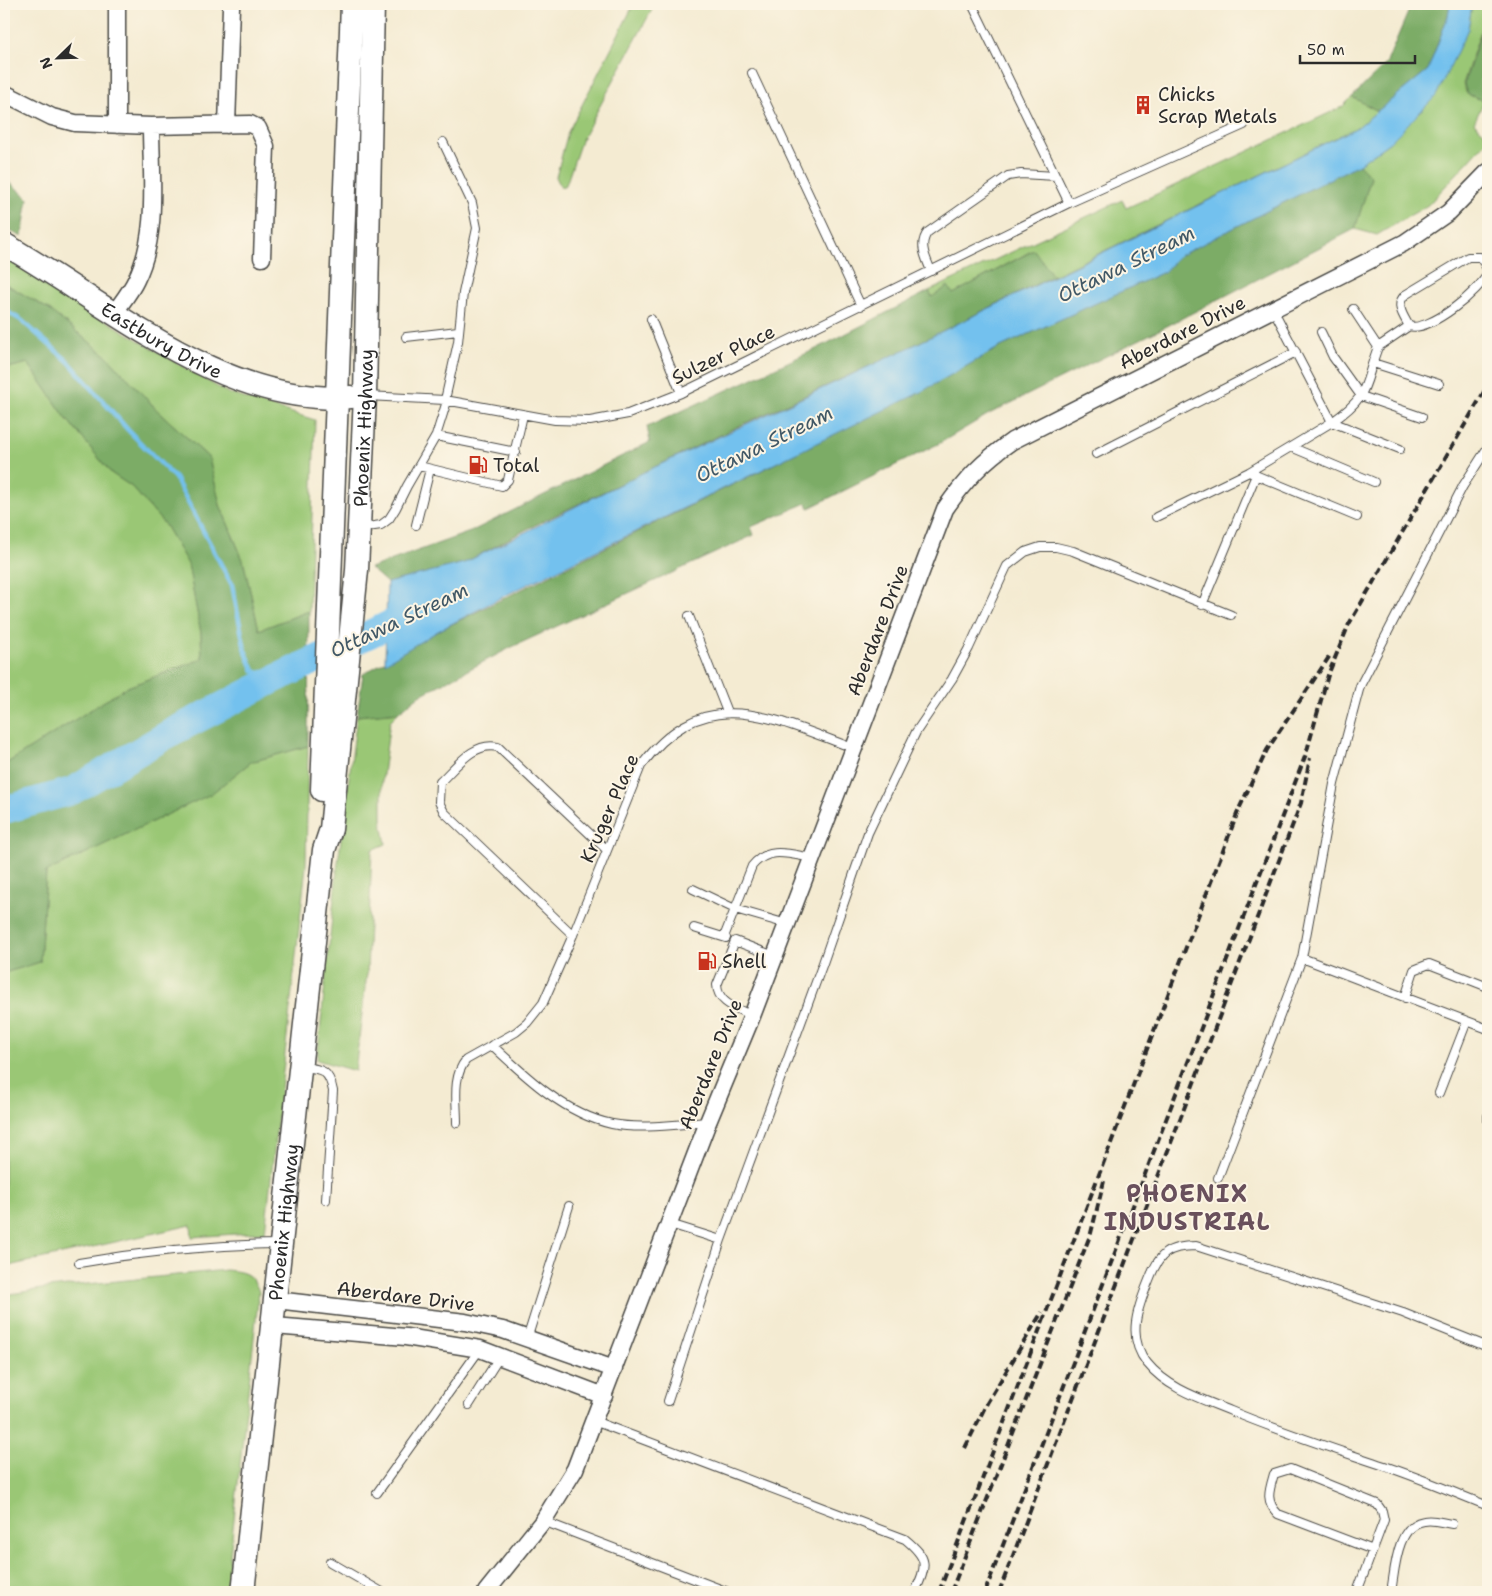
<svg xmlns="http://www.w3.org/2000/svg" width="1492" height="1596" viewBox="0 0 1492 1596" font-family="'Shantell Sans',sans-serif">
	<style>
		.green { fill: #9ac775; stroke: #627950 }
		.forest { fill: #7bac66; stroke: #536c48 }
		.water { fill: #73c1ee; stroke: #4f768c }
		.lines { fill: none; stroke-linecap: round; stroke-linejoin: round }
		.stream { stroke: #73c1ee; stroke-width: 4.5 }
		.river { stroke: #73c1ee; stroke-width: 28 }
		.lane-casing { stroke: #494844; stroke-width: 10 }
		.street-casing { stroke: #494844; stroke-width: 19 }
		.secondary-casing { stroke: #494844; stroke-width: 25 }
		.lane { stroke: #fff; stroke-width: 8 }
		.street { stroke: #fff; stroke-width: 16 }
		.secondary { stroke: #fff; stroke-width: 22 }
		.rail { stroke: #2b2b2b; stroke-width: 4; stroke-dasharray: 8 4; stroke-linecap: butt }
		.labels { text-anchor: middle; stroke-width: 4; stroke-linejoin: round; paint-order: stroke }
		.poi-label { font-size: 19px; fill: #2b2b2b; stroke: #fcf5e5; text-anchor: start }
		.street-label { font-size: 19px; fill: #2b2b2b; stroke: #fcf5e5 }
		.water-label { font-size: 20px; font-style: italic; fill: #415866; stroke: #fcf5e5 }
		.district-label { font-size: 24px; font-weight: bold; letter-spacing: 1px; fill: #69505c; stroke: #fcf5e5 }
	</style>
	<rect width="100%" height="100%" fill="#fcf5e5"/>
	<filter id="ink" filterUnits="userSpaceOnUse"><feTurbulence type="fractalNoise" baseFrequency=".02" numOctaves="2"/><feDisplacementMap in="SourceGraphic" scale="10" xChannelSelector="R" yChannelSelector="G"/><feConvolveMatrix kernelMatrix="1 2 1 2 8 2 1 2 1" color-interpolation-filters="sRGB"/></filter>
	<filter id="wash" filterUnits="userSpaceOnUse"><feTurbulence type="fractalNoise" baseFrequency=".0096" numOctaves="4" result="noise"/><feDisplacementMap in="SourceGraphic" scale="20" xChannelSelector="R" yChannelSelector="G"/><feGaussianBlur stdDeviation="1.12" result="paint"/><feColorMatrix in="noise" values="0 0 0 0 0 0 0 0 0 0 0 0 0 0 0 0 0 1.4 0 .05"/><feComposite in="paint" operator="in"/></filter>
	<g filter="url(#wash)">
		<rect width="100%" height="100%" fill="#f4ebd2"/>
		<path class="green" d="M634,4H655L581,141L566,185L561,187L556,177L568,132Z
			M1472,4H1486L1483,24L1463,84L1467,94L1484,101L1474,123L1488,136V140L1428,205L1377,235L1355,229L1371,177L1359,164L1390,142L1468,29Z
			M1352,97L1378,111L1358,127L1053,276L1033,250L953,294L932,297L929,291L1122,200L1126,208L1146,199L1342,107Z
			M4,259L15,264L138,340L228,393L315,420L309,611L259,630L243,560L220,505L209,458L157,410L107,356L48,309L4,283Z
			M28,363L66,418L111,473L132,487L165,525L188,564L201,633L202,659L125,688L4,765V369Z
			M399,712L390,721L382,782V823L386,844L372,850L367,973L355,1071L317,1060L337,870L357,716Z
			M308,746L306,866L265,1232L192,1237L191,1225L4,1267V973L40,962L46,872L210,794L251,762Z
			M226,1270C245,1272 252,1273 259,1292L226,1592H4V1295L48,1288Z"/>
		<path class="forest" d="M1337,4H1450L1448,16L1428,70L1378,111L1352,97L1386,64L1409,10Z
			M1486,4H1488V93L1485,101L1467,94L1464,84L1484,24Z
			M1359,164L1371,177L1355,229L1167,326L989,414L940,443L809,508L807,503L751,527L754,535L512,647L420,695L399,712L357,716L363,674L438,631L923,390L998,348L1164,272L1179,256Z
			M4,178L28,198L22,237L4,228Z
			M1034,250L1053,276L902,351L739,426L527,529L464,563L387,583L370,568L470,532L650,442L647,427L816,349L929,291L932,297L948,286L953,294Z
			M4,283L48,309L107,356L157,410L209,458L220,505L243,560L259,630L309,611L308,746L251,762L211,794L46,872L40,962L4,973V765L125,688L202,659L201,633L188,564L165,525L132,487L111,473L66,418L28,363L4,369Z"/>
		<path class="water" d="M1450,4H1472L1468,29L1436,96L1390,142L1359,164L1179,256L1164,272L998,348L921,392L504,596L438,631L385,663L387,583L464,563L640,474L902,351L1358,127L1428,70L1448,16Z"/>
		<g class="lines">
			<path class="stream" d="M4,310L21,320L69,362L128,430L175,478L232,585L245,650L254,671L275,679"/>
			<path class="river" d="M4,810L72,791L172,732L275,679L420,610"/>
		</g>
	</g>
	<g filter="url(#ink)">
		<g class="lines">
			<g class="lane-casing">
				<path id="lane" d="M972,4L1069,203
					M752,73L861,306
					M443,142L472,203L477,228L463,293L458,342L445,400
					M931,271C926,258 918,244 928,232L1008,176L1021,174L1056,176
					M1353,309L1378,347
					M651,319L681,393
					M1409,326C1403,315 1395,305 1405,295L1468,257H1480L1488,270
					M1321,332L1333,357L1361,396L1422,417
					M406,337L458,331
					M1373,363L1439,384
					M367,396L445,400L555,420L590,421L628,414L681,393L1069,203L1244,125
					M436,436L516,452
					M1291,447L1374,482
					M1400,449L1332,422C1371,395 1363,386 1378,347L1409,326C1428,333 1482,290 1488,272
					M1096,454L1296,352
					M419,466L502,486L508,480L523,415
					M1253,474L1357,517
					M1156,517L1249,472L1332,422L1273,309
					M416,525L430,469
					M361,528L381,525L389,519L396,508L407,486L436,436L447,401
					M1202,605L1256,475
					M689,616L727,712
					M693,889L735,909L787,924
					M694,928L726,938
					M573,935L444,812L439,802L440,782C456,767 474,741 498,747L607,850
					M724,937L752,866C768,846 789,854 812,858
					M1302,958L1488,1029
					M1405,998L1414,970L1429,964L1488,987
					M752,1016C737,1008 718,1004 717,985L735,941L774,956
					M492,1045C526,1077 565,1114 612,1124C643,1130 677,1124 708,1122
					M303,1067C322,1069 329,1070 333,1091L326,1200
					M1439,1093L1467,1021
					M1488,1116V1123
					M457,1123C457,1101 452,1077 466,1060L516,1032L527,1023L543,1003L573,935L641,766C705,680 771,718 853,748
					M1218,1178L1302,958L1334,784L1360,686L1463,486L1488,447
					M670,1224L721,1240
					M79,1263C148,1251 210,1245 279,1244
					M527,1339L569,1206
					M1488,1347L1403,1313L1196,1246C1167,1246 1159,1254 1149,1280C1138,1307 1126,1337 1147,1363C1168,1389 1202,1399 1231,1411C1286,1434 1341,1451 1396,1470C1427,1481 1458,1494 1488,1506
					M668,1401L721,1240L823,963L868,833L916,732L952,679L969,648L1007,566L1025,552L1040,547H1056L1073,551L1231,615
					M469,1405L500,1356
					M594,1421L905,1539C929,1559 927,1565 915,1592
					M377,1493L480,1349
					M543,1521L728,1592
					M330,1562L382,1592
					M1357,1592L1384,1520L1382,1511L1377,1504L1290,1469L1274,1474C1269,1491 1265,1501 1278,1514L1373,1550
					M1391,1592C1395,1571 1396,1525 1424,1521C1434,1519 1443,1523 1452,1524"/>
			</g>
			<g class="street-casing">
				<path id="street" d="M117,4V125
					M4,93L52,117L75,123L151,126L250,124L258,128L266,146L262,258
					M227,125L231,7
					M115,312C122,302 131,291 136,280C159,234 151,176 151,126
					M276,1300L465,1322L503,1330L614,1369
					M274,1326L406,1337L480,1349L604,1396
					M486,1592L543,1521L575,1469L708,1122L752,1016L945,509C965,480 983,461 1012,441L1404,243L1449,212L1488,172"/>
			</g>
			<g class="secondary-casing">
				<g id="secondary">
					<path id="s1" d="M4,244C109,304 223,407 351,397"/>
					<path d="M322,790L352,4"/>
					<path id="s2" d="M243,1592L324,850L331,829L357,570L365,396L373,4"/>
				</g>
			</g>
			<use href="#lane" class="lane"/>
			<use href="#street" class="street"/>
			<use href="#secondary" class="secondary"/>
			<path class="rail" d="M965,1448L987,1403L1042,1312
				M939,1592L1239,809L1267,750L1331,654
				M951,1592L1091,1233L1104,1181
				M985,1592L1306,754L1328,675L1349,624L1488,385
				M999,1592L1301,803L1310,758"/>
		</g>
	</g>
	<defs>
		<g id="building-bare" transform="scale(1.5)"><path d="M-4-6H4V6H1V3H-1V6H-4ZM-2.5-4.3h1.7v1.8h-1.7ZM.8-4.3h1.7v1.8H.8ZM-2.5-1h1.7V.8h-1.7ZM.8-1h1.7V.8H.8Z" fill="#c8321e" stroke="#fcf5e5" stroke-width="2.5" paint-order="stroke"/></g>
		<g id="fuel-bare" transform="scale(1.5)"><path d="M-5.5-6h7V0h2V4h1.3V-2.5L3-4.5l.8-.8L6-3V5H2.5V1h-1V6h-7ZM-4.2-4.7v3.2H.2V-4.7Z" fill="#c8321e" stroke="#fcf5e5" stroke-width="2.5" paint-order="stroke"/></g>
	</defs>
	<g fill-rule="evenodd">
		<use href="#building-bare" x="1143" y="105"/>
		<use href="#fuel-bare" x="478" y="465"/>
		<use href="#fuel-bare" x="707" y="961"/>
	</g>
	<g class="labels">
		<g class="poi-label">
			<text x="1158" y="101">Chicks<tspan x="1158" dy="22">Scrap Metals</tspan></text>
			<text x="493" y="472">Total</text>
			<text x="722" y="968">Shell</text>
		</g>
		<g class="street-label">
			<text transform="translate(1182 332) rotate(-27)" y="7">Aberdare Drive</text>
			<text dy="7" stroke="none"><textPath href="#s1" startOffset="185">Eastbury Drive</textPath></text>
			<text transform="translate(723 354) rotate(-26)" y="7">Sulzer Place</text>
			<text dy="7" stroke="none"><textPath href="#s2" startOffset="1171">Phoenix Highway</textPath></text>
			<text transform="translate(877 630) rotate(-69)" y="7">Aberdare Drive</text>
			<text transform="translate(609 808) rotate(-66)" y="7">Kruger Place</text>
			<text transform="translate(710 1064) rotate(-68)" y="7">Aberdare Drive</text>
			<text dy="7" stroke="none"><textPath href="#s2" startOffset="372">Phoenix Highway</textPath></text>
			<text transform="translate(406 1296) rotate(7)" y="7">Aberdare Drive</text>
		</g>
		<g class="water-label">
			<text transform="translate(1126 264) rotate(-26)" y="7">Ottawa Stream</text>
			<text transform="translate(764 444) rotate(-26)" y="7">Ottawa Stream</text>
			<text transform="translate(399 620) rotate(-25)" y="7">Ottawa Stream</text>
		</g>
		<g class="district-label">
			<text x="1187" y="1202">PHOENIX<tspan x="1187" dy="28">INDUSTRIAL</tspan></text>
		</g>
	</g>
	<rect width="1492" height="1596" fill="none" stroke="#fcf5e5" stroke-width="20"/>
	<g transform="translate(58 58) rotate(247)" stroke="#fcf5e5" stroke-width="4" paint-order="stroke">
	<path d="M0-4L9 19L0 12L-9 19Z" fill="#2b2b2b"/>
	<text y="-8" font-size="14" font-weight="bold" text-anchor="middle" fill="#2b2b2b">N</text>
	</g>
	<path d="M1300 55v8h115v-8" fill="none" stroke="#2b2b2b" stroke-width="2.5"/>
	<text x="1307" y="55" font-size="15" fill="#2b2b2b" stroke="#fcf5e5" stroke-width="4" paint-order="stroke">50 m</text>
</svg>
